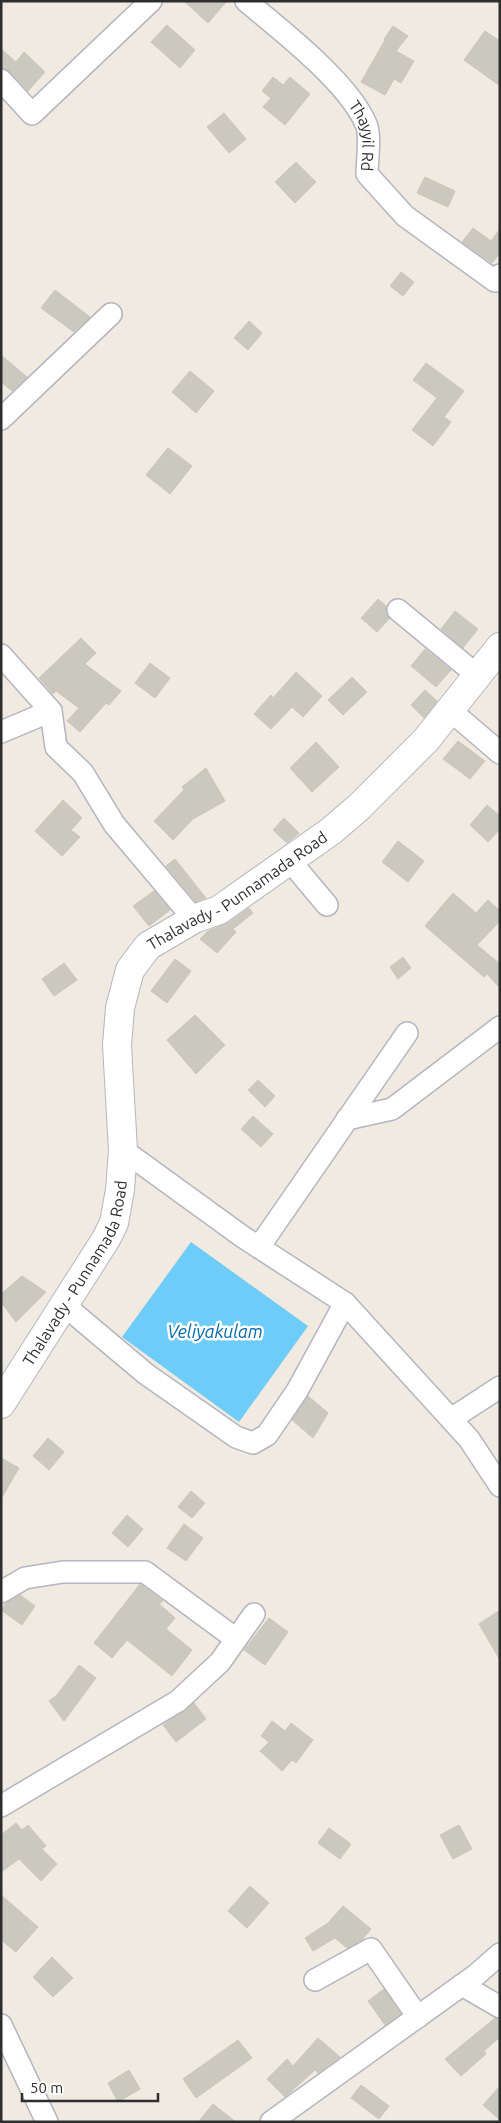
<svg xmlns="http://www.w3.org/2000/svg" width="501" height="2123" viewBox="0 0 501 2123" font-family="Ubuntu,sans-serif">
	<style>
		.water { fill: #6dccf8 }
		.building { fill: #cbc8be; stroke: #ccc6b9 }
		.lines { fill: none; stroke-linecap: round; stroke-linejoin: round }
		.minor-casing { stroke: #b4b5c2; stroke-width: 24 }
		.secondary-casing { stroke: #b4b5c2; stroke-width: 30 }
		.minor { stroke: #fff; stroke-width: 21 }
		.secondary { stroke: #fff; stroke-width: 28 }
		.labels { text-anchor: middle; stroke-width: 5; stroke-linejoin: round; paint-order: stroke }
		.street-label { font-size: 16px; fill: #2e2e2e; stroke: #fff }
		.water-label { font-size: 18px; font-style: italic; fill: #036aad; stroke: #fff }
	</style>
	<rect width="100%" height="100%" fill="#f0eae0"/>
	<path class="water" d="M191,1242L308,1326L239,1422L122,1337Z"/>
	<path class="building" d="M184,1H227L208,23Z
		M167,25L195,50L180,68L151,42Z
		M393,26L408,36L396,51L414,61L401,83L394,79L385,95L361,82L385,40L384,39Z
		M485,31L500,41V86L464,60Z
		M1,49L16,62L24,52L45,72L28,91L10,72L1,68Z
		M273,77L283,85L290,77L310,94L285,125L263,107L271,98L262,91Z
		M224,113L246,139L229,153L207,127Z
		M296,162L316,182L295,203L275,182Z
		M425,177L455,191L448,207L417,193Z
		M473,228L491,241L500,229V253L492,263L462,242Z
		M401,272L414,282L403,296L390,286Z
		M55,290L90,317L74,332L41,308Z
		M249,321L262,333L248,350L234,338Z
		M1,355L27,377L12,391L1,382Z
		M426,363L464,391L444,417L451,422L433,446L412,430L437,398L413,380Z
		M190,371L214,391L196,413L172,392Z
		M168,448L192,466L170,494L146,475Z
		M378,599L386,606V614L389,619L377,632L361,618Z
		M455,611L478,629L463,648L441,629Z
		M81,638L96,653L85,664L121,691L109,705L106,703L80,732L67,721L79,708L56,691L53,694L39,678Z
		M425,649L451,670L436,687L411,666Z
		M150,663L170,678L155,698L135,683Z
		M296,672L322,696L303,717L292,707L271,729L254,714L271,695L273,698Z
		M352,677L367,692L343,715L328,700Z
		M425,690L437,701L424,718L411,705Z
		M458,741L485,761L470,779L443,759Z
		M316,742L339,767L312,792L290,768Z
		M206,768L225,801L193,819L173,840L154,821L184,790L182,787Z
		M63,800L82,818L71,830L80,837L62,856L35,831Z
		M487,805L500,816V829L488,842L470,825Z
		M284,818L299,833L287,843L273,830Z
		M398,841L424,861L408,882L382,862Z
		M175,859L206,898L196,902L166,866Z
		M154,891L170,910L149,926L133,906Z
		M453,893L476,913L488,900L500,911V921L477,945L500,964V988L487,974L484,977L425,926Z
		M249,908L253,913L233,929L236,932L217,953L200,939L208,931L228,923Z
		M403,957L411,968L398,979L390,967Z
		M175,959L191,971L167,1003L151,991Z
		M64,963L77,980L54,996L42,979Z
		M195,1015L225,1045L196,1074L167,1040Z
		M258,1080L275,1096L265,1107L248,1090Z
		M253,1116L273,1134L261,1147L241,1129Z
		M22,1276L46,1292L16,1322L1,1302V1294Z
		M308,1396L328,1413L313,1438L292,1420Z
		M48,1438L64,1452L49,1470L33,1456Z
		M1,1458L19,1468L1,1499Z
		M191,1491L205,1503L192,1518L178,1507Z
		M127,1515L143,1529L128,1547L112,1533Z
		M184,1524L203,1538L186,1561L167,1548Z
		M140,1584L163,1601L159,1604L175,1618L166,1629L192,1650L172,1676L127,1640L112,1658L94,1643Z
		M20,1595L35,1606L22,1625L1,1610L6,1603Z
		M500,1610V1660L479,1624Z
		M269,1618L288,1632L265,1665L244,1650Z
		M79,1665L96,1678L64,1721L49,1701L57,1695Z
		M194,1703L206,1719L176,1742L163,1725Z
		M272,1721L285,1731L291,1723L313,1740L296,1763L292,1760L282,1771L260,1751L269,1742L261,1736Z
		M16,1823L22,1830L28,1825L46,1846L42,1849L57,1864L41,1881L19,1859L1,1872V1835Z
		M459,1825L472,1849L453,1859L440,1835Z
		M329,1828L351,1844L340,1859L318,1843Z
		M250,1886L269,1903L247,1928L228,1911Z
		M1,1895L38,1927L16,1952L1,1940Z
		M343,1906L371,1929L362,1940L347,1948L335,1938L313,1951L305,1938L328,1923Z
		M52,1957L73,1978L53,1997L33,1977Z
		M384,1989L401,2014L385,2025L368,2001Z
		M495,2018L500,2019V2037L484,2051L486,2054L461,2076L445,2059Z
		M318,2038L340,2057L318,2073L315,2070L285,2097L267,2079L287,2059L293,2066Z
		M238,2040L252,2058L196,2098L183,2079Z
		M129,2070L140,2089L118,2102L108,2083Z
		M361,2085L389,2106L379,2119L351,2098Z
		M500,2086V2120L483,2105Z
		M213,2104L236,2122H198Z"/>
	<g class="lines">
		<g class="minor-casing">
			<g id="minor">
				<path id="s1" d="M246,1C282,31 348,82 366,124C371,134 367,162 367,174L405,216L495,281L500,275"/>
				<path d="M1,80L32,114L151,1"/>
				<path d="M1,419L111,314"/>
				<path d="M398,610L478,676"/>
				<path d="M1,655L51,711"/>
				<path d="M451,711L500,753"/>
				<path d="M1,732L51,711L56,747L83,773L114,824L194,919"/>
				<path d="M290,861L327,905"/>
				<path d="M347,1119L392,1109L500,1027"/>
				<path d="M123,1150L243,1237L345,1303L469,1439L500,1486"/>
				<path d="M259,1247L407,1033"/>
				<path d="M64,1305L146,1374L236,1437L253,1443L267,1435L297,1391L345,1303"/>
				<path d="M451,1419L500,1387"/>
				<path d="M1,1592L25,1578L63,1572H145L236,1639"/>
				<path d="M1,1806L178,1701L220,1662L254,1614"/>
				<path d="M315,1980L371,1949L418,2017"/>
				<path d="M462,1985L500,2007"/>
				<path d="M1,2025L47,2122"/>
				<path d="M271,2122L476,1975L500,1954"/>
			</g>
		</g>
		<g class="secondary-casing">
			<g id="secondary">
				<path id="s2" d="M1,1404L106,1239L114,1223L120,1190L123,1150L117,1045L120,1008L130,970L148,946L194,919L219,910L331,831L359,807L426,740L500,647"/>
			</g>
		</g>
		<use href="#minor" class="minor"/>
		<use href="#secondary" class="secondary"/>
	</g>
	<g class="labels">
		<g class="street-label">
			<text dy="6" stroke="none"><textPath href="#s1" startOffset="184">Thayyil Rd</textPath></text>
			<text dy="6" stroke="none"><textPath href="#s2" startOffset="604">Thalavady - Punnamada Road</textPath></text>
			<text dy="6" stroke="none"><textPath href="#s2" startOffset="152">Thalavady - Punnamada Road</textPath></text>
		</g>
		<g class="water-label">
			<text x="215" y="1338">Veliyakulam</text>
		</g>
	</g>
	<rect width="501" height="2123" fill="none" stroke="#2e2e2e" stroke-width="5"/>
	<path d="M22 2093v8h136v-8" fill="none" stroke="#2e2e2e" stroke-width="2.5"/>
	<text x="30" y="2093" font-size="15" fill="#2e2e2e" stroke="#ffffff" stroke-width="4" paint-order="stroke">50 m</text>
</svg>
